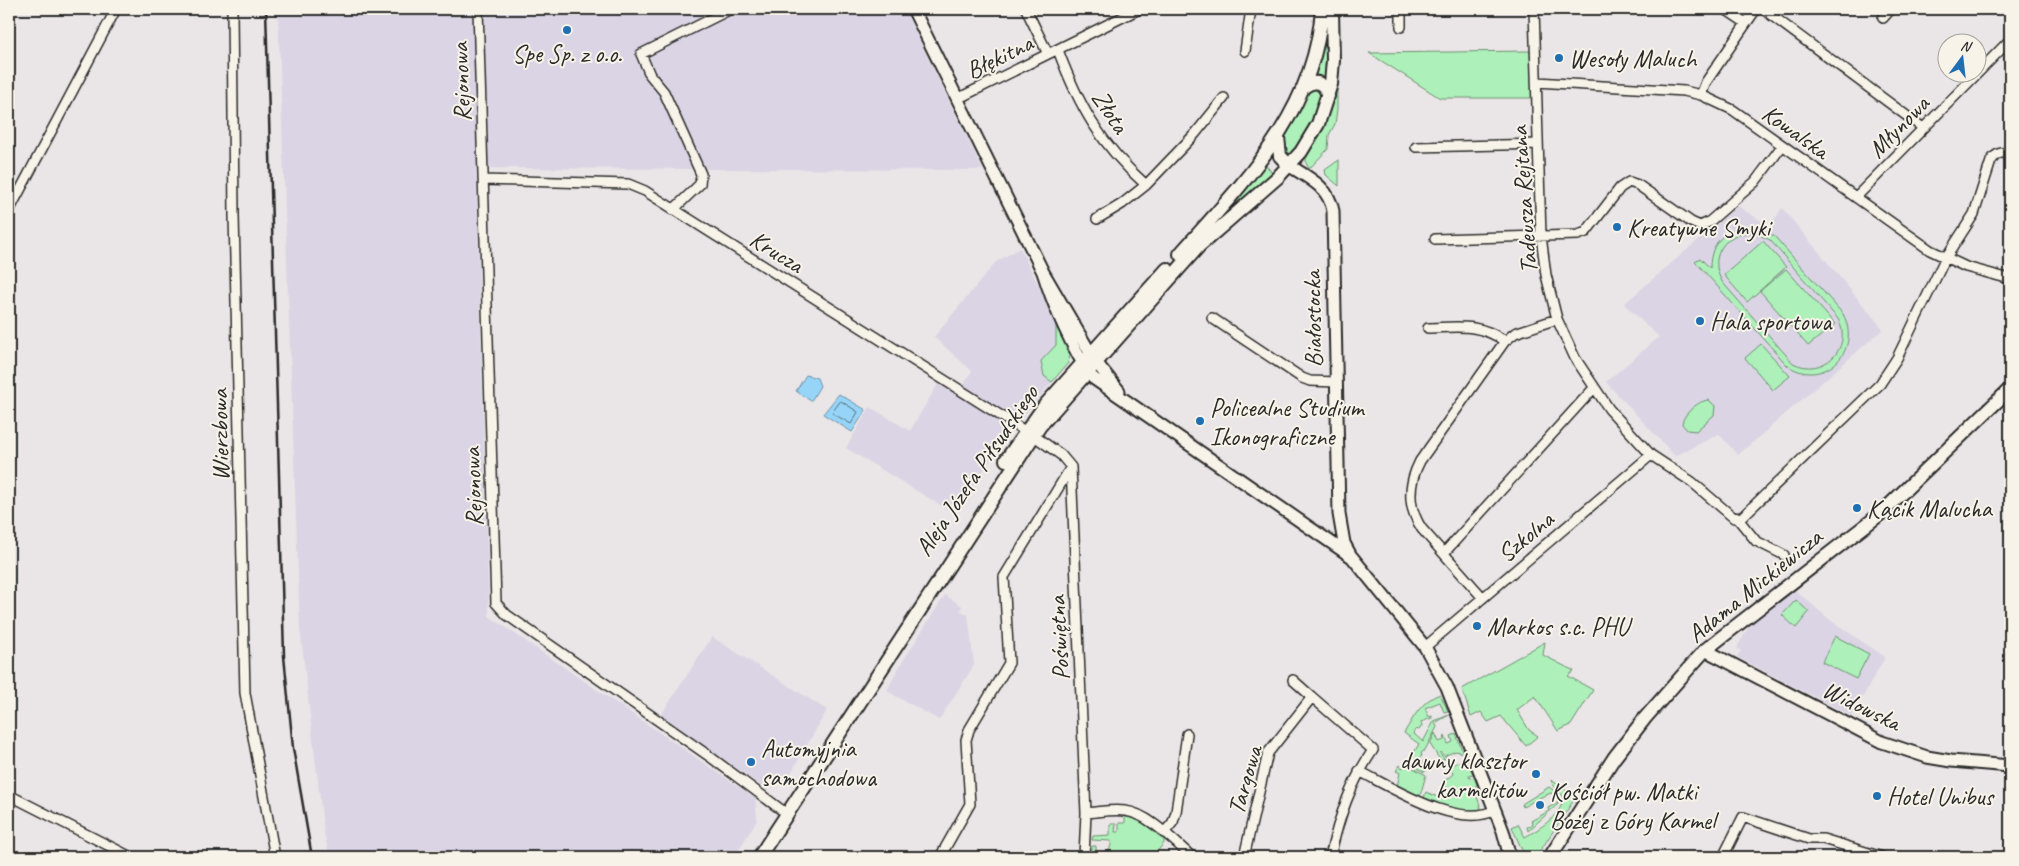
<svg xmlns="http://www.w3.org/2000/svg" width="2019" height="866" viewBox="0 0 2019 866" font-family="Caveat,sans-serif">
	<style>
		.built { fill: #dad4e4 }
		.green { fill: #adf0b9; stroke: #6c8e72; fill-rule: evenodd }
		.water { fill: #97d5f8; stroke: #6c91a6 }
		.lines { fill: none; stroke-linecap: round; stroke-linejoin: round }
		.shore { stroke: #566f7d; stroke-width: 1 }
		.minor-casing { stroke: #2b2b2b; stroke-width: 12 }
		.tertiary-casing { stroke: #2b2b2b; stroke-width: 15 }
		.secondary-casing { stroke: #2b2b2b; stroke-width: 16 }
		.minor { stroke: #f7f3e8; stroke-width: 9 }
		.tertiary { stroke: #f7f3e8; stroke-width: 11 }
		.secondary { stroke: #f7f3e8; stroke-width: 12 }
		.rail { stroke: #2b2b2b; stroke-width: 2.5 }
		.poi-dot { fill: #1f6fb2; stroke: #f7f3e8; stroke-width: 2 }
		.labels { text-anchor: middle; stroke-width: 4; stroke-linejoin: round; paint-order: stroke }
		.poi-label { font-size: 25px; fill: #2b2b2b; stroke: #f7f3e8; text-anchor: start }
		.street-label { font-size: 25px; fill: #2b2b2b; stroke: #f7f3e8 }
	</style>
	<rect width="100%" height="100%" fill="#eae5e6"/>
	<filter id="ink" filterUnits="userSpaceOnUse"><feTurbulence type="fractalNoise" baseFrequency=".02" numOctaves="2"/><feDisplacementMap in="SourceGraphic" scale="10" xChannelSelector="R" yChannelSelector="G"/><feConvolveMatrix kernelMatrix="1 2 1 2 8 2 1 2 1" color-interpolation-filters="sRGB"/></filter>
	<g filter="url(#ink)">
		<path class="built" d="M278,9H904L983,170L476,168L489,616L755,798L757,820L734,857H330L324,833L300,628Z
			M1738,206L1770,227L1782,208L1883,329L1738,455L1719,434L1675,456L1606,382L1659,337L1624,304Z
			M1020,248L1071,352L1068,363L1020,420L963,386L972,371L934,337L996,262Z
			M939,382L1012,427L955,514L846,448L870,407L910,431Z
			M1795,590L1830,620L1885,657L1852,716L1737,657L1741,650L1737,648L1749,626Z
			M945,595L962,606L960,610L968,615L974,665L939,720L887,691L898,669Z
			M712,637L827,710L788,778L767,790L661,715Z"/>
		<path class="green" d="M1326,23L1327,29V81L1313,76Z
			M1530,51L1533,98H1440L1369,53Z
			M1337,65V109L1335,124L1329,135L1328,149L1309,169L1306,163V154Z
			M1314,88L1322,93L1317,113L1292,156L1286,157L1283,141L1301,110L1307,92Z
			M1339,160V186L1326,175L1325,170Z
			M1265,164L1273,174L1212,226Z
			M1750,226L1763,229L1775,237L1843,314C1863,352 1822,390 1787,365L1695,261L1700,258L1710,268C1710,242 1725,229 1750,226ZM1741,233H1755L1770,240L1838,319C1854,349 1822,378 1793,363L1723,283C1710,263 1718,241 1741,233Z
			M1763,241L1786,267L1747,302L1724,275Z
			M1786,269L1835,324L1808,346L1760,291Z
			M1056,321L1071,352L1068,363L1052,382L1044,376L1041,361L1056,345Z
			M1761,344L1790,376L1773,390L1745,358Z
			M1709,400L1715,406L1714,415L1696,431L1687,430L1682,424C1683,414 1699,400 1709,400Z
			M1796,600L1809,612L1796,628L1782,615Z
			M1835,636L1869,654L1856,679L1822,662Z
			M1545,642L1543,655L1574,671L1568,676L1593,690L1571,725L1558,731L1535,696L1517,710L1529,730L1538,736L1526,746L1501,716L1488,722L1481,712L1471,717L1462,689Z
			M1440,694L1448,711L1444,712L1440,702L1425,708L1429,717L1432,716V718L1421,722L1422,726L1419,730L1416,729L1413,733L1423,742L1434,721L1449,715L1435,723L1437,727L1425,750L1421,753L1422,756L1418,759L1421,763L1426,760L1422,766L1427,770L1424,772L1413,765L1414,762L1411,761L1408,765L1426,775L1420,796L1397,786L1400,773L1396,771L1400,765L1402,768L1406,766L1419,744L1404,733C1414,717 1421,701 1440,694Z
			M1435,733L1439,742L1444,740L1445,736L1448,744L1453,742L1451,736L1456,734L1463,753L1456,751L1446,755V758L1441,752L1440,754L1445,759L1440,760L1430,744Z
			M1467,758L1468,761L1464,763L1466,766L1469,764L1473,774L1469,775L1470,778L1474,777L1477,785L1474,788L1482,811L1458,810L1424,798L1426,792L1442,799L1447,787L1441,784L1453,774L1450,766Z
			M1551,780L1576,797L1536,857H1525L1512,827L1518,824L1525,837C1539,829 1564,814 1563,796L1553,785Z
			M1549,787C1556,792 1560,795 1558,804L1528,831L1527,827L1533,824L1531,821L1549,811L1548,808L1557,803L1558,798L1556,795L1551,793L1541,797L1523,807L1522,804Z
			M1125,816L1141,821L1164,840V843L1153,857H1114L1113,855L1110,857H1091L1092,846H1096V856H1108C1108,851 1112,846 1111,841L1092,840L1093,836L1110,835V824H1116L1115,832H1119V823H1125Z"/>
		<path class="water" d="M806,375L817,378L820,386L811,401L796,391Z
			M839,394L866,410L852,432L823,414Z"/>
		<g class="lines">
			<path class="shore" d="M841,401L858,412L851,424L832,413Z"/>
			<g class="minor-casing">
				<path id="minor" d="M232,9L234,215L245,693L275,857
					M478,9L496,603L507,615L709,756L787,814
					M1026,9L1048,54
					M1401,9V27
					M1534,9L1541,236L1546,275L1557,319L1575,358L1609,409L1651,455L1692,482L1734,518L1742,517L1880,384L1897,358L1945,259L1974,214L1991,161C1996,153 2001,152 2010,153
					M1725,9L1746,23
					M1763,9L1923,128
					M1883,18L1891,9
					M1058,50C1079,106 1100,144 1146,185L1195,134L1224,98
					M1245,51L1251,9
					M1537,82L1684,91L1701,95L1733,110L1930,250L1966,267L2010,279
					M1701,95L1706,82L1756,9
					M957,99L1139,9
					M1416,147L1538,144
					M484,180L628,184L645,191L1025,431
					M1856,197L2010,40
					M673,210L700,184L701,174L664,92L650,75L641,54L731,9
					M9,211L116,9
					M1097,219L1122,204L1146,185
					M1435,239L1578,235L1586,232L1620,188L1629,182L1638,185L1691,222L1700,226L1709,222L1755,182L1782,146
					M1212,318L1302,378L1310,381L1336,382
					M1428,328C1459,327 1479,323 1505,341
					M1033,435L1061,455L1071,467L1086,813L1084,857
					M1738,519L1756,541L1784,555
					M1444,553L1594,388
					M1483,598L1422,529C1407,507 1408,484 1420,461L1505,341L1515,333L1557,319
					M1425,647L1651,455
					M1293,680L1312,697
					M1359,771C1393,788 1458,830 1495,810
					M9,795L131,857
					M1086,813C1099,812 1113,809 1125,811C1148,813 1175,842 1192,857
					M1164,833L1173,822L1176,812L1187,734
					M940,857L970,804L966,740L969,730L1009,663L1004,577L1071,467
					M1244,857L1268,753L1312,697L1373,750C1350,784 1339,817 1330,857
					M1723,857L1743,817L1809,839H1823L1882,857"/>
			</g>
			<g class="tertiary-casing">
				<path id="tertiary" d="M913,9L1043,272L1095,361L1119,391
					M1290,166C1309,178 1329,187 1333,211L1339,514L1344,543L1351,556
					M1043,272C1053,304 1073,352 1093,378L1352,557L1425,647L1447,687L1503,831L1510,857
					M1705,650L1882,742L1927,757L1951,761L2010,766"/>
			</g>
			<g class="secondary-casing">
				<path id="secondary" d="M1304,87C1316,79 1324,82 1328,96
					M1278,137L1280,156L1290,166
					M1180,254C1245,181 1315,112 1322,9
					M1006,460L1045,405L1167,269
					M759,857L1040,426L1199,246L1278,177L1301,152L1318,124L1331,84L1333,60L1332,9
					M1550,857L1614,758L1645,718L1705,650L1879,515L2010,389"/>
			</g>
			<use href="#minor" class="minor"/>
			<use href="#tertiary" class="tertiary"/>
			<use href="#secondary" class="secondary"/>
			<path class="rail" d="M266,9L284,656L293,748L312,857"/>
		</g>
	</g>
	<g class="poi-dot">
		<circle cx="567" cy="30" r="5"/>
		<circle cx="1559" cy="58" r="5"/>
		<circle cx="1617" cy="227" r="5"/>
		<circle cx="1700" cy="321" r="5"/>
		<circle cx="1200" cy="421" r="5"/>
		<circle cx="1857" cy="508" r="5"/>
		<circle cx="1477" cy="626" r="5"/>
		<circle cx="751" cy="762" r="5"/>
		<circle cx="1536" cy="774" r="5"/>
		<circle cx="1877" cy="796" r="5"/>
		<circle cx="1540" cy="805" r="5"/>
	</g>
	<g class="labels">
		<g class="poi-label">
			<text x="567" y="62" text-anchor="middle">Spe Sp. z o.o.</text>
			<text x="1569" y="67">Wesoły Maluch</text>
			<text x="1627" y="236">Kreatywne Smyki</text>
			<text x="1710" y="330">Hala sportowa</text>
			<text x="1210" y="416">Policealne Studium<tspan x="1210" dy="29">Ikonograficzne</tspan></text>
			<text x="1867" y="517">Kącik Malucha</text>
			<text x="1487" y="635">Markos s.c. PHU</text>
			<text x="761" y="757">Automyjnia<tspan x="761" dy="29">samochodowa</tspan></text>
			<text x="1526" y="769" text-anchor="end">dawny klasztor<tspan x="1526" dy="29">karmelitów</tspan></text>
			<text x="1550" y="800">Kościół pw. Matki<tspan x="1550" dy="29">Bożej z Góry Karmel</tspan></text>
			<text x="1887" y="805">Hotel Unibus</text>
		</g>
		<g class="street-label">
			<text transform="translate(999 56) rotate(-26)" y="9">Błękitna</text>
			<text transform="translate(460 82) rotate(-92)" y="9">Rejonowa</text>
			<text transform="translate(1111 111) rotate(57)" y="9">Złota</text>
			<text transform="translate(1898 126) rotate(-46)" y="9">Młynowa</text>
			<text transform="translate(1796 131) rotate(35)" y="9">Kowalska</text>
			<text transform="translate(1523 200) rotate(-94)" y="9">Tadeusza Rejtana</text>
			<text transform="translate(777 251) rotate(32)" y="9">Krucza</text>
			<text transform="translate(1312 319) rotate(-91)" y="9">Białostocka</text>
			<text transform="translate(219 435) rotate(-91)" y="9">Wierzbowa</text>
			<text transform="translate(976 470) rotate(-56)" y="9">Aleja Józefa Piłsudskiego</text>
			<text transform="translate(472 487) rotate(-92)" y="9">Rejonowa</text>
			<text transform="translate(1525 536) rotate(-40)" y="9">Szkolna</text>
			<text transform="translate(1754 585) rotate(-39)" y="9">Adama Mickiewicza</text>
			<text transform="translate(1058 638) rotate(-93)" y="9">Poświętna</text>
			<text transform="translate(1862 705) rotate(26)" y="9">Widowska</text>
			<text transform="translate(1244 780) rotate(-74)" y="9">Targowa</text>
		</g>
	</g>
	<rect width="2019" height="866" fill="none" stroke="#f7f3e8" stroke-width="30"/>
	<rect x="15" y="15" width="1989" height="836" fill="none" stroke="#2b2b2b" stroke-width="2" filter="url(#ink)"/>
	<g transform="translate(1962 58) rotate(15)"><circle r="24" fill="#f7f3e8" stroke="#a5a39c"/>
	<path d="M0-4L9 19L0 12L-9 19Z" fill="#1f6fb2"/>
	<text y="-8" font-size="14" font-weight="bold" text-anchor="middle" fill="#2b2b2b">N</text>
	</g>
</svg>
